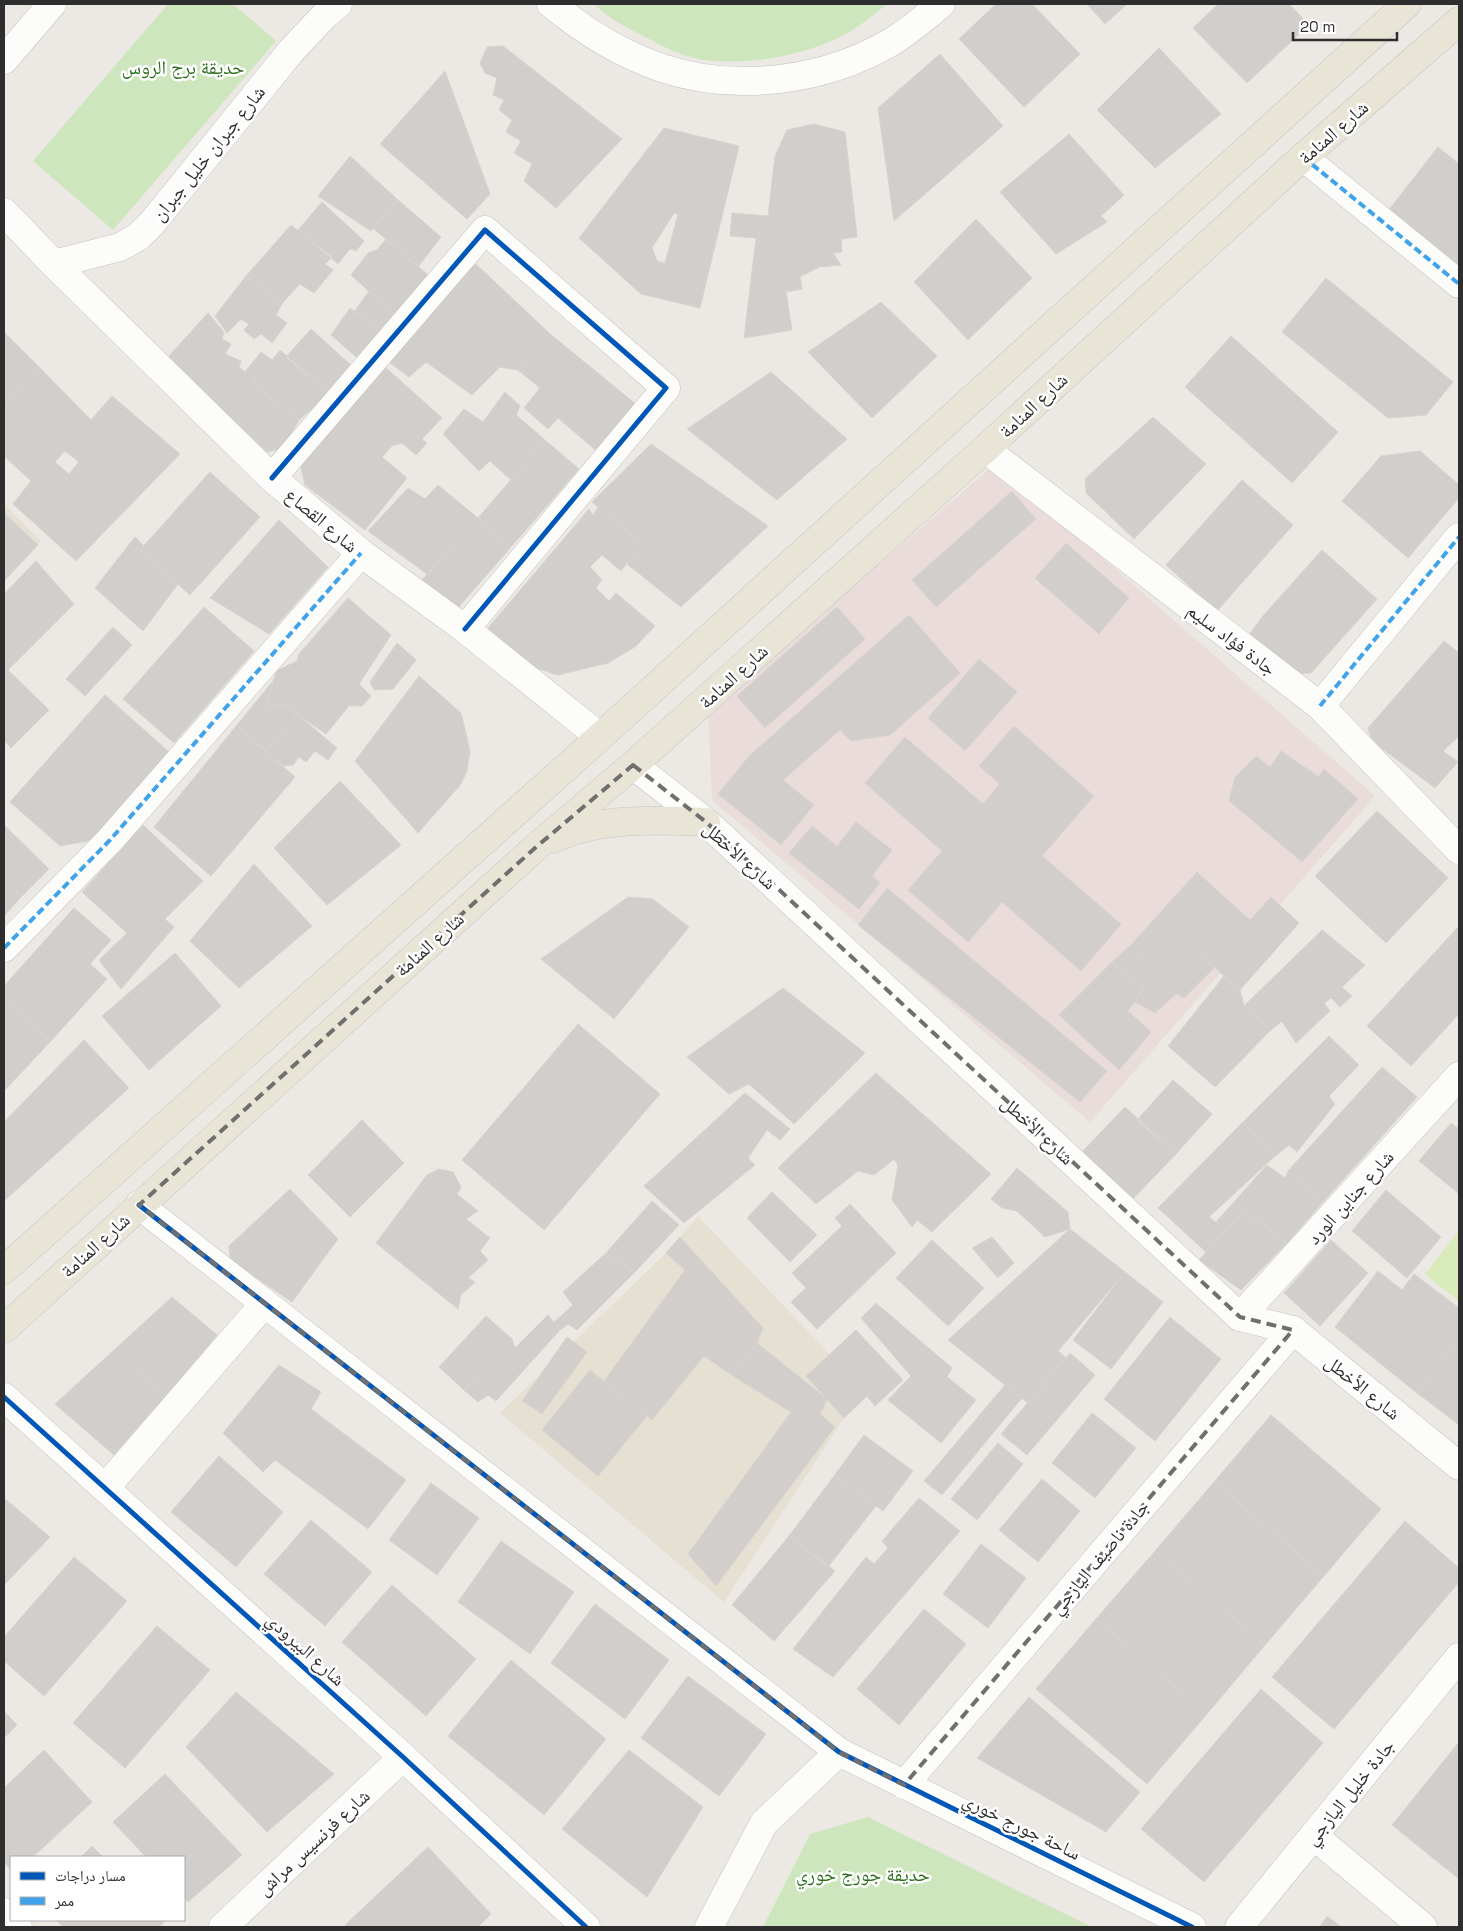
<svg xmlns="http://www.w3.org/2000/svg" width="1463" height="1931" viewBox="0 0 1463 1931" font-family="'Space Grotesk','Noto Naskh Arabic',sans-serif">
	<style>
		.education { fill: #e6e0d3 }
		.medical { fill: #e9dcdb }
		.green { fill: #cee6be }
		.pitch { fill: #d9eabb }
		.building { fill: #d1cecb; stroke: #d7d4d0; fill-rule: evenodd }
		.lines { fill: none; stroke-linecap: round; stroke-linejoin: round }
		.street-casing { stroke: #c5c4c5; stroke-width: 29 }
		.secondary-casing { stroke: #c5c4c5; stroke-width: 29 }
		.primary-casing { stroke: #c6c5c4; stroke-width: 29 }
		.street { stroke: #fcfcfb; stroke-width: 28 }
		.secondary { stroke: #fcfcfb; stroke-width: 28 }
		.primary { stroke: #e8e4d6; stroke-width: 28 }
		.quiet { stroke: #3ea3eb; stroke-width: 4; stroke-dasharray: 8 4; stroke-linecap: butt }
		.cycleway-casing { stroke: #fff; stroke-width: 8 }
		.cycleway { stroke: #0057b8; stroke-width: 5 }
		.marked { fill: none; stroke: #706f6e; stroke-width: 4; stroke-dasharray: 10 6; stroke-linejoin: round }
		.labels { text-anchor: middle; stroke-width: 5; stroke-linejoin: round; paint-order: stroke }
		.park-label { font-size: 19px; fill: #2c6e1b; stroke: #fff }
		.street-label { font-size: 19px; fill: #2e2e2e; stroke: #fff }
	</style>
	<rect width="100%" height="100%" fill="#ece8e4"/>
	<path class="education" d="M4,504L41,541L4,581Z
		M698,1216L860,1386L844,1418L724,1602L500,1413L666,1253Z"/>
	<path class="medical" d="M995,464L1375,796L1090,1122L712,800L708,711Z"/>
	<path class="green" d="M168,4H233L276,41L113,230L33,161Z
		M594,4H887C873,15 860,27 844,35C804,56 743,67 698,59C679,55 662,46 645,37C627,28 608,18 594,4Z
		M868,1817L1092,1927H763L810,1834Z"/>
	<path class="pitch" d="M1459,1231V1301L1425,1274Z"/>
	<path class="building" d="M996,4H1032L1080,54L1024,107L959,39Z
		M1087,4H1127L1105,24Z
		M1218,4H1289L1309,25L1247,83L1193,28Z
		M503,46L622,139L556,208L524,181L532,164L514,153L521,141L506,132L512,120L499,110L504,100L493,95L497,78L485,73L480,63L487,47Z
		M1159,48L1221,114L1155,168L1097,110Z
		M940,54L1003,126L894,221L878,108Z
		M445,71L490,194L467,219L380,144Z
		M814,124L845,132L857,237L841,239L842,252L833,253L841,265L819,267L800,277L802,289L786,292L792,330L744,338L756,238L730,236L732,213L768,216L775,156L787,130Z
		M664,128L739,146L700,308L641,294L579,238ZM674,213L678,214L665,263L657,261L652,248Z
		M1069,134L1124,195L1101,216L1107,222L1056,254L1000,192Z
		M1438,147L1459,164V274L1384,216Z
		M350,156L397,199L371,231L318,196Z
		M397,199L441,237L418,267L373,228Z
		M322,202L364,241L356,251L350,249L338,264L298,230Z
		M976,219L1032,278L968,340L914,282Z
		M291,225L332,257L325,264L333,270L314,293L300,284L283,302L246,276Z
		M386,239L433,279L396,316L351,275L368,253L377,250Z
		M476,264L549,333L518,370L500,367L472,395L426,362L409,377L386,360L464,271Z
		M246,276L283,302L276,315L287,323L272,343L261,334L254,339L244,330L249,324L241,319L227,333L215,316Z
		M1326,278L1453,382L1426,415L1388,418L1282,332Z
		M369,291L396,316L381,333L354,312Z
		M881,302L937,356L872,418L808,352Z
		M350,308L381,333L362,362L331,335Z
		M208,313L224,332L222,339L231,344L225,354L241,361L239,367L256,381L253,385L299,420L282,449L267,452L168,357Z
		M311,329L353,367L329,394L286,357Z
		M4,332L39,367L4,405Z
		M549,333L637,405L598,452L558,418L548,429L524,408L540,388L518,370Z
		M1231,336L1338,432L1292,483L1185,387Z
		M280,350L329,394L299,420L253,385L256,381L245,372L261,352L272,360Z
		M384,366L442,418L422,439L427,443L416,455L402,443L392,446L382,457L407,478L365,530L305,485L298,455Z
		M39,367L91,420L112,396L180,454L76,561L13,504L31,481L4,456V405ZM65,451L79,462L69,474L55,462Z
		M771,372L847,439L777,500L687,429Z
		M505,392L520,406L516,415L545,440L511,480L490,461L479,471L443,434L464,409L483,422Z
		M1153,417L1206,464L1134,539L1086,493L1085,479Z
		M545,440L579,469L511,547L478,518Z
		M651,444L768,526L681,607L627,564L642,544L592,502Z
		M1420,451L1459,485V498L1408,558L1342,501L1381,456Z
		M210,472L260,517L190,595L140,550Z
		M1242,480L1293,525L1217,611L1166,565Z
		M438,485L478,518L427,574L368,531L408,488L425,499Z
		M1012,491L1036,519L936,607L912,580Z
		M598,507L642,544L621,571L602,555L590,567L602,580L596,588L609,601L616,593L655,626L635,647L608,663L558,675L530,666L488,628L589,509L593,515Z
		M4,513L38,545L4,581Z
		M478,518L511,547L457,609L420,582Z
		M279,520L328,567L269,634L210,598Z
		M135,537L144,546L140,550L178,584L143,631L95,588Z
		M1066,543L1129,598L1099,634L1035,578Z
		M1322,550L1377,599L1311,673L1293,674L1246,639L1262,617Z
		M36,561L74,604L8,670L49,710L11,748L4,740V594Z
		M348,598L391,635L359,684L371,696L362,706H349L326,734L284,705L267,706L276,671L297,661L299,654Z
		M204,607L254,651L174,743L123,699Z
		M837,607L865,639L765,728L737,696Z
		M909,615L960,673L890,735L851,741L840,730L783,780L814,805L781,845L718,794L749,756Z
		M113,627L132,645L85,696L66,679Z
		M1444,641L1459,653V736L1443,751L1458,762L1435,788L1372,741L1368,728Z
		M397,643L416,660L393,689L374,690L370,682Z
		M979,659L1017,692L965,751L928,718Z
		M419,676L461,713L470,751L467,771L461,784L418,833L355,761Z
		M273,681L267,706L284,705L298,715L267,751L237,725Z
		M105,695L170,753L93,840L60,846L10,802Z
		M298,715L337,748L328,760L315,751L306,762L299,757L293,765L281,766L267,751Z
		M237,725L295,777L211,876L154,827Z
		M1014,726L1094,796L1042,856L1121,924L1081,971L1002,902L968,942L908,890L942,851L865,783L905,737L983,804L1000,784L979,766Z
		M1281,751L1319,777L1324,769L1358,799L1302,862L1229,801L1235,777L1256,756L1270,767Z
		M340,781L401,845L327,905L274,848Z
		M1377,811L1448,878L1386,943L1315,876Z
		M856,822L892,850L872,876L880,883L859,909L789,853L812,826L837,846Z
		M4,825L49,869L22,896L4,879Z
		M143,825L203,881L165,919L174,927L121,989L99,960L127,933L82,892Z
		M254,864L312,926L239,988L190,941Z
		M1197,872L1250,920L1271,897L1299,923L1240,990L1192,947L1165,977L1131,945Z
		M4,879L22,896L4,916Z
		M887,888L1107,1071L1080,1102L858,925Z
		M628,897L653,899L689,927L614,1019L541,959Z
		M74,908L111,940L90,964L107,979L50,1042L4,1000V986Z
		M1459,926V1014L1411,1066L1367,1026Z
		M1322,930L1365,965L1342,987L1352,996L1340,1007L1331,998L1324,1003L1330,1011L1296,1043L1282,1021L1271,1030L1244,1006Z
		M1131,945L1165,977L1192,947L1214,968L1184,998L1176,994L1155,1013L1135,1002L1144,988L1111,963Z
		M175,953L221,1006L149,1070L102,1016Z
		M1111,963L1144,988L1128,1011L1151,1032L1119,1070L1059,1015Z
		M1224,976L1240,990L1244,1006L1271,1030L1215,1087L1168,1046Z
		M783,988L865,1053L794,1124L749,1084L729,1094L687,1057Z
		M4,1000L50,1042L4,1091Z
		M578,1024L660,1094L544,1230L462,1160Z
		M1329,1036L1359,1065L1329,1096L1335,1104L1297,1152L1289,1145L1274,1157L1243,1122Z
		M84,1040L129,1088L4,1201V1122Z
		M1382,1067L1417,1097L1323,1202L1288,1171Z
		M876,1073L991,1174L932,1232L917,1220L912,1227L892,1200L898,1165L894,1159L874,1175L858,1171L816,1204L778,1168Z
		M1173,1080L1212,1114L1176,1154L1137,1120Z
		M745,1093L790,1129L780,1140L767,1130L748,1158L755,1165L684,1223L644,1186Z
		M1125,1107L1176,1154L1128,1204L1082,1159L1087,1155L1083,1151Z
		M362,1120L404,1163L350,1217L308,1175Z
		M1243,1122L1274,1157L1209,1217L1226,1230L1206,1252L1158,1208Z
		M1451,1123L1459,1129V1194L1419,1161Z
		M1267,1165L1285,1178L1288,1171L1323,1202L1287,1243L1244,1211L1226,1230L1216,1222Z
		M1017,1168L1068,1212L1070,1229L1045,1237L1017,1211L1002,1208L991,1199Z
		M439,1169L453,1172L461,1187L457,1194L478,1211L466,1219L490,1238L480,1251L488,1260L468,1278L475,1282L461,1295L458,1309L376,1243L427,1175Z
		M290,1189L338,1239L292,1302L230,1260L229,1246Z
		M1386,1190L1441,1237L1407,1278L1352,1231Z
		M772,1192L817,1235L790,1262L747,1218Z
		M652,1201L679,1225L634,1273L606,1253Z
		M850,1204L896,1253L817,1329L791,1302L806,1288L792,1273L842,1226L835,1218Z
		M1244,1211L1287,1243L1241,1290L1199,1260Z
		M1070,1229L1125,1272L1058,1351L1066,1358L1028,1403L948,1340Z
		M680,1237L763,1328L757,1343L733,1376L704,1356L652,1420L604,1381L685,1270L666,1253Z
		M992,1237L1014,1263L998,1278L972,1248Z
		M932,1240L984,1288L948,1326L896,1278Z
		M1331,1240L1368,1273L1320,1326L1284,1293Z
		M606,1253L634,1273L577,1330L568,1324L560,1330L554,1322L573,1305L563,1292Z
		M1378,1271L1402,1290L1414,1274L1459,1308V1338L1417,1393L1335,1327Z
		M1125,1272L1163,1302L1111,1369L1073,1340Z
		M172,1297L217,1335L166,1396L113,1351Z
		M876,1303L952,1368L947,1377L976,1400L941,1443L888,1400L911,1376L861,1318Z
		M548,1315L560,1330L496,1401L488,1395L478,1402L464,1390L512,1339L515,1348Z
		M486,1316L512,1339L464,1390L439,1367Z
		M1170,1317L1221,1359L1155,1441L1104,1399Z
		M856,1330L903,1380L875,1406L867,1396L844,1418L806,1376Z
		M567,1337L587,1352L542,1414L522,1401Z
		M1459,1338V1425L1417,1393Z
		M757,1343L827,1399L820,1414L835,1427L716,1586L688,1554L791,1412L733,1376Z
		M113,1351L166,1396L114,1455L55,1404Z
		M1070,1353L1095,1375L1027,1455L1001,1434Z
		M279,1365L321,1392L311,1409L406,1480L368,1529L275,1460L263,1472L223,1433Z
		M590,1370L647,1416L598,1476L542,1430Z
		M1005,1385L1022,1398L942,1495L924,1481Z
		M1092,1413L1136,1448L1095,1498L1052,1463Z
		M1271,1415L1381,1509L1324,1576L1214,1482Z
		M864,1435L913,1471L883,1511L834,1476Z
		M998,1443L1023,1464L977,1520L951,1499Z
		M219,1456L283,1512L236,1567L171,1512Z
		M834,1476L876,1506L828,1567L789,1536Z
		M1042,1479L1080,1511L1038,1562L999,1530Z
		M1214,1482L1324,1576L1265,1645L1155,1551Z
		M431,1483L479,1518L437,1575L389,1540Z
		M4,1498L50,1537L4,1585Z
		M919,1498L960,1531L833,1677L793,1649L866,1557L874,1564L888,1548L882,1541Z
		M311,1520L372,1572L325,1626L264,1574Z
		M1405,1521L1459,1568V1582L1334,1729L1272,1677Z
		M789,1536L835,1571L774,1641L732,1605Z
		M501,1541L574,1592L530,1654L458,1602Z
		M981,1544L1026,1578L988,1628L943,1594Z
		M1155,1551L1265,1645L1207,1714L1096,1619Z
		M74,1557L127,1601L44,1696L4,1661V1637Z
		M392,1585L476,1659L426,1716L342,1642Z
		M595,1604L669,1660L625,1719L551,1663Z
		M924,1609L966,1644L899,1725L857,1689Z
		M1096,1619L1207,1714L1147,1784L1036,1689Z
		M157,1626L210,1670L125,1768L73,1723Z
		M511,1660L606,1739L544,1815L448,1736Z
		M688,1676L766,1734L719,1796L641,1738Z
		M1261,1689L1323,1743L1204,1882L1141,1829Z
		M236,1692L334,1774L267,1832L186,1747Z
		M1029,1697L1140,1792L1106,1832L977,1758Z
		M4,1711L17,1725L4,1738Z
		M1459,1742V1879L1392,1825Z
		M44,1750L92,1802L33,1857H11V1870L4,1862V1788Z
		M629,1750L703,1807L647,1897L562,1829Z
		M165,1774L242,1855L188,1902L184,1898V1857H146L113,1822Z
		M92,1846L103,1857H81Z
		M428,1847L491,1914L478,1927H347L345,1925Z
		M1327,1916L1341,1927H1320Z
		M56,1920H162L164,1923L159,1927H63Z"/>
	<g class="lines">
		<g class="street-casing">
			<path id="street" d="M551,4C583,30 623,55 662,68C737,93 826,81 893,41C910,30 926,17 941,4
				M1303,157L1459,284
				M985,449L1320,706L1459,850
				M272,478L485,230L666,388L465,629
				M1320,706L1459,537
				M4,948L110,840L361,553
				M139,1205L839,1752L1192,1927
				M1240,1317L1459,1076
				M4,1397L403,1757L586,1927
				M105,1488L265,1303
				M904,1785L1293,1330
				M1314,1836L1423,1927
				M4,1912L18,1927
				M223,1927L403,1757
				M709,1927L764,1823L839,1752
				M1239,1927L1459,1657"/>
		</g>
		<g class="secondary-casing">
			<path id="secondary" d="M4,60L52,4
				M4,212L54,264L272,478L361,553L465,629L600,737
				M54,264L120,247L138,237L153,222L291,51L325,15L338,4
				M633,765L706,822L1240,1317L1293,1330L1459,1466"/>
		</g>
		<g class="primary-casing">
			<path id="primary" d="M554,839C596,817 660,820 706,822
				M4,1270L600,737L1407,4
				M4,1329L535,848L633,765L985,449L1303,157L1459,21"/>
		</g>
		<use href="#street" class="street"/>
		<use href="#secondary" class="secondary"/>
		<use href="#primary" class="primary"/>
		<path class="quiet" d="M1303,157L1459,284
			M1320,706L1459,537
			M4,948L110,840L361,553"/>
		<g class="cycleway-casing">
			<path id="cycleway" d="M272,478L485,230L666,388L465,629
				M139,1205L839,1752L1192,1927
				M4,1397L403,1757L586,1927"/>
		</g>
		<use href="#cycleway" class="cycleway"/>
	</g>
	<path class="marked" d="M633,765L706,822L1240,1317L1293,1330L904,1785L839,1752L139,1205L535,848Z"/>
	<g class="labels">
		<g class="park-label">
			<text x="183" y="74">حديقة برج الروس</text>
			<text x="863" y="1881">حديقة جورج خوري</text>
		</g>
		<g class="street-label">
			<text transform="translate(1333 132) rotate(-41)" y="7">شارع المنامة</text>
			<text transform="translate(208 153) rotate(-51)" y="7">شارع جبران خليل جبران</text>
			<text transform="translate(1033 405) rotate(-43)" y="7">شارع المنامة</text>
			<text transform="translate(322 520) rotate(40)" y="7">شارع القصاع</text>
			<text transform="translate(1232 639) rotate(37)" y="7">جادة فؤاد سليم</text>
			<text transform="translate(733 676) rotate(-42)" y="7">شارع المنامة</text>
			<text transform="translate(740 855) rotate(42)" y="7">شارع الأخطل</text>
			<text transform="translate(429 944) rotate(-42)" y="7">شارع المنامة</text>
			<text transform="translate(1038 1130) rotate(43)" y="7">شارع الأخطل</text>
			<text transform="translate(1350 1197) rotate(-48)" y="7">شارع جناين الورد</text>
			<text transform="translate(95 1245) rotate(-42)" y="7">شارع المنامة</text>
			<text transform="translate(1363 1387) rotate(39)" y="7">شارع الأخطل</text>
			<text transform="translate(1099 1557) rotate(-50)" y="7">جادة ناصيف اليازجي</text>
			<text transform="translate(306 1649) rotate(42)" y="7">شارع البيرودي</text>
			<text transform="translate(1349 1792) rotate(-51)" y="7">جادة خليل اليازجي</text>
			<text transform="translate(1022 1826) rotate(26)" y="7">ساحة جورج خوري</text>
			<text transform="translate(313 1842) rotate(-43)" y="7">شارع فرنسيس مراش</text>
		</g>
	</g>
	<rect width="1463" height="1931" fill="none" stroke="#2e2e2e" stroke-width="10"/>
	<rect x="10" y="1856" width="175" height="65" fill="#ffffff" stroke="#ababab"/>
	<rect x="20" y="1872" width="25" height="8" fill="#0057b8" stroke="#ababab"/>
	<text x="55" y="1881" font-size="15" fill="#2e2e2e">مسار دراجات</text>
	<rect x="20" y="1897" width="25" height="8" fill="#3ea3eb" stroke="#ababab"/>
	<text x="55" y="1906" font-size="15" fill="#2e2e2e">ممر</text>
	<path d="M1293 32v8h104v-8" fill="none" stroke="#2e2e2e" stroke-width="2.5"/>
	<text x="1300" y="32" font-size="15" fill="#2e2e2e" stroke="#ffffff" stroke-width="4" paint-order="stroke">20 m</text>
</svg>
